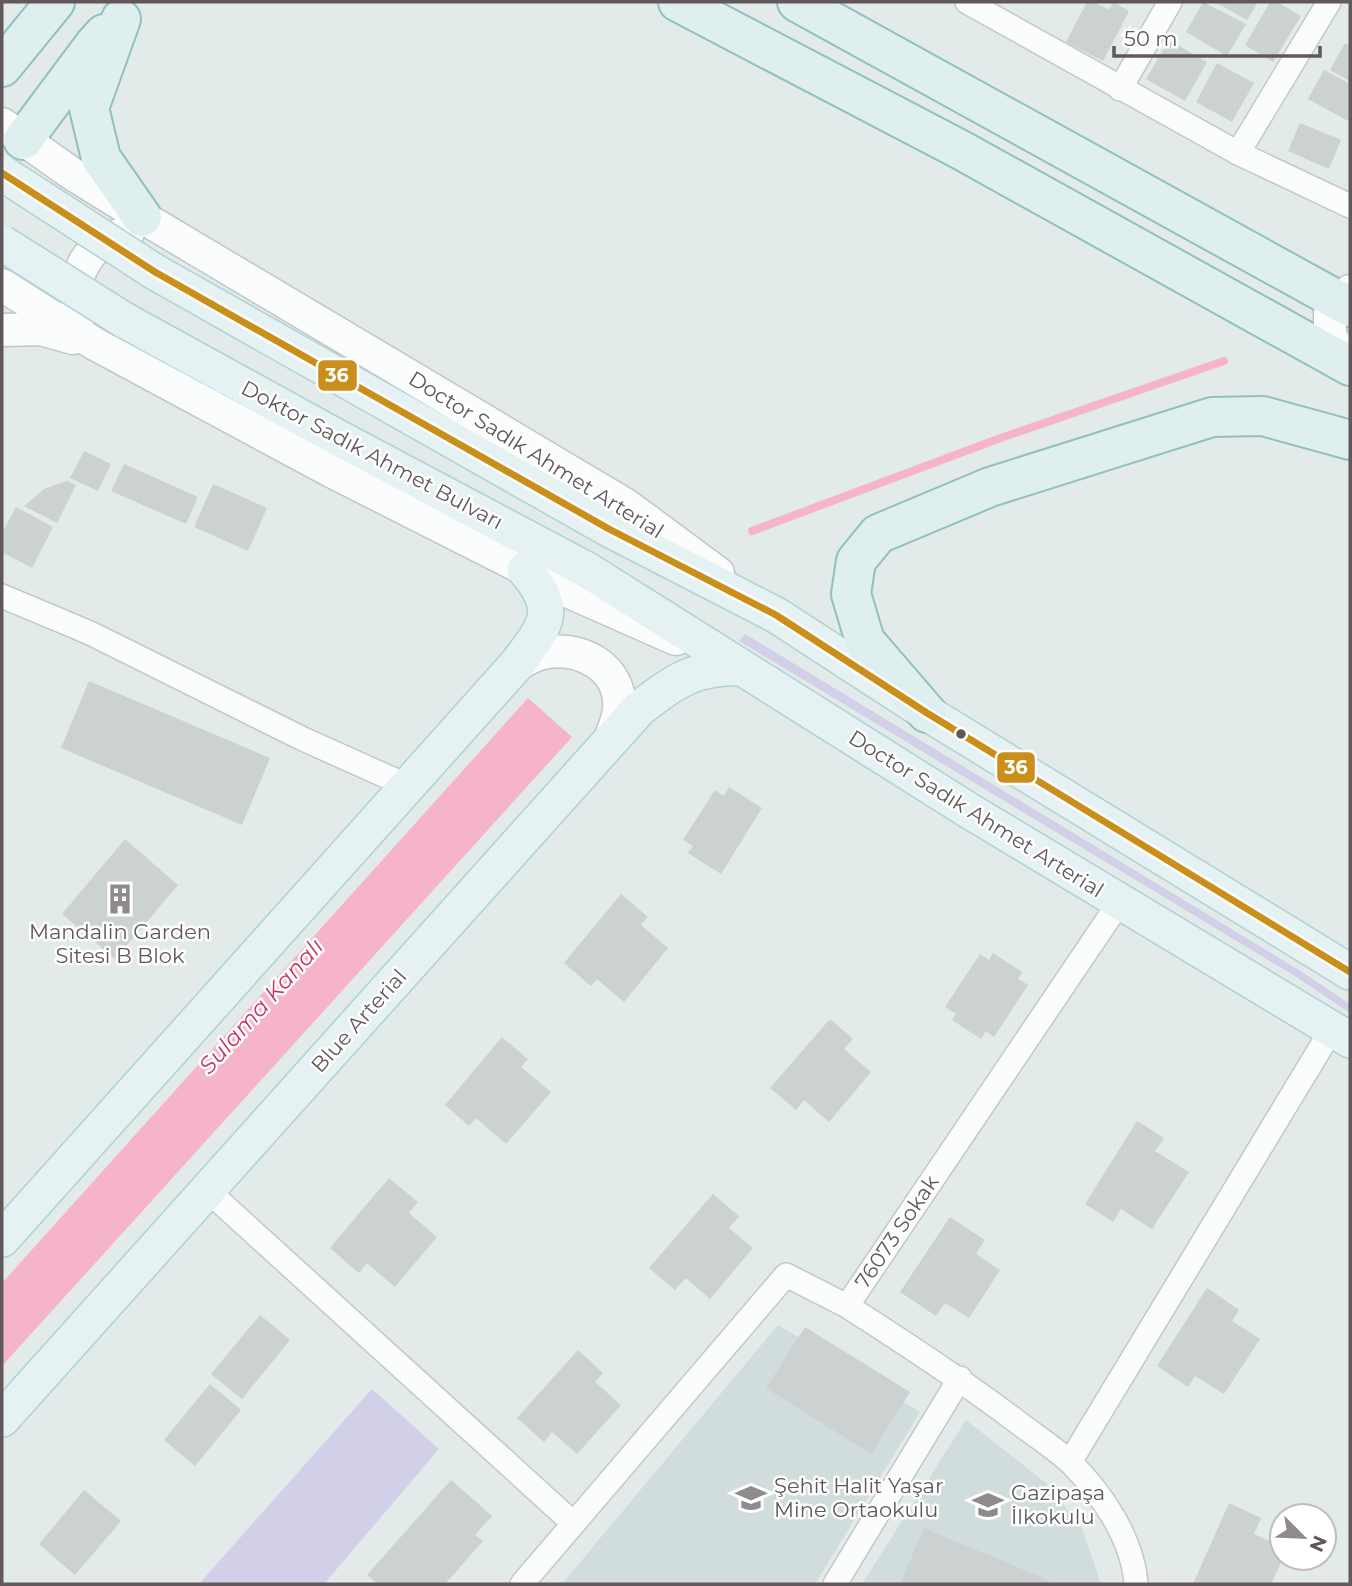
<svg xmlns="http://www.w3.org/2000/svg" width="1352" height="1586" viewBox="0 0 1352 1586" font-family="Montserrat,sans-serif">
	<style>
		.education { fill: #d1dcdc }
		.green { fill: #d2cfe8 }
		.water { fill: #f6b4ca }
		.lines { fill: none; stroke-linecap: round; stroke-linejoin: round }
		.stream { stroke: #f6b4ca; stroke-width: 8 }
		.building { fill: #ccd1d1 }
		.minor-casing { stroke: #c6c7c7; stroke-width: 26 }
		.secondary-casing { stroke: #c4c5c6; stroke-width: 35 }
		.primary-casing { stroke: #aed3d2; stroke-width: 38 }
		.motorway-casing { stroke: #90c1bd; stroke-width: 42 }
		.minor { stroke: #fbfcfc; stroke-width: 23 }
		.secondary { stroke: #fbfcfc; stroke-width: 32 }
		.primary { stroke: #e5f1f2; stroke-width: 35 }
		.motorway { stroke: #dfeeee; stroke-width: 38 }
		.primary-bridge-casing { stroke: #aed3d2; stroke-width: 38; stroke-linecap: butt }
		.primary-bridge { stroke: #e5f1f2; stroke-width: 35 }
		.bus-1-casing { stroke: #fff; stroke-width: 12 }
		.bus-1 { stroke: #ca8f1b; stroke-width: 7 }
		.bus-dot { fill: #62585a; stroke: #fff; stroke-width: 2.5 }
		.labels { text-anchor: middle; stroke-width: 5; stroke-linejoin: round; paint-order: stroke }
		.street-label { font-size: 21px; fill: #62585a; stroke: #fff }
		.poi-label { font-size: 21px; fill: #62585a; stroke: #fff; text-anchor: start }
		.water-label { font-size: 23px; font-style: italic; fill: #ca375d; stroke: #fff }
		.line-badge { stroke: #fff; stroke-width: 2.5 }
		.badge-label { font-size: 19px; text-anchor: middle; font-weight: bold; fill: #fff }
	</style>
	<rect width="100%" height="100%" fill="#e2eaea"/>
	<path class="education" d="M778,1325L920,1412L815,1584H562Z
		M966,1420L1046,1483L1082,1528L1101,1584H862Z"/>
	<path class="green" d="M745,634L1299,970L1350,1004V1013L1295,976L739,641Z
		M372,1389L439,1449L324,1584H199Z"/>
	<path class="water" d="M528,698L572,737L2,1366V1283Z"/>
	<g class="lines">
		<path class="stream" d="M752,531L998,439L1224,361"/>
	</g>
	<path class="building" d="M1087,2H1094L1109,10L1113,2L1129,11L1103,61L1066,42Z
		M1203,2L1246,24L1227,56L1186,32Z
		M1215,2H1258L1247,20Z
		M1270,2H1277L1301,16L1273,62L1245,45Z
		M1169,40L1207,62L1185,101L1146,79Z
		M1345,43L1350,46V81L1330,70Z
		M1217,63L1254,83L1232,122L1196,102Z
		M1324,70L1350,84V122L1308,99Z
		M1300,123L1341,140L1329,169L1288,151Z
		M84,451L111,464L98,491L70,478Z
		M124,464L198,497L186,524L111,491Z
		M67,481L76,485L57,523L24,506L44,489Z
		M213,484L267,508L248,551L194,527Z
		M16,507L53,527L32,568L2,552V533Z
		M89,681L270,758L242,825L61,748Z
		M729,787L762,808L721,874L688,853L693,846L683,840L715,790L724,796Z
		M125,839L178,885L115,959L62,914Z
		M621,894L648,917L641,925L668,948L624,1002L597,979L591,986L564,963Z
		M993,953L1022,972L1018,979L1028,985L994,1037L986,1031L981,1039L952,1020L956,1014L945,1007L980,954L989,960Z
		M830,1019L853,1039L844,1049L871,1072L829,1122L804,1100L796,1110L770,1088Z
		M502,1037L528,1059L521,1067L551,1092L506,1144L476,1118L469,1126L445,1105Z
		M1137,1121L1164,1138L1155,1151L1189,1172L1152,1229L1121,1209L1113,1222L1085,1204Z
		M389,1178L418,1202L409,1213L437,1237L395,1287L367,1263L359,1273L330,1248Z
		M713,1194L739,1216L729,1228L753,1248L710,1299L686,1278L675,1290L649,1268Z
		M950,1217L985,1240L976,1254L1000,1270L969,1318L945,1303L936,1316L900,1292Z
		M1207,1288L1239,1310L1232,1321L1260,1339L1224,1394L1195,1376L1188,1387L1157,1366Z
		M260,1315L290,1340L242,1399L211,1374Z
		M805,1327L910,1392L871,1454L766,1388Z
		M578,1350L603,1373L595,1382L621,1405L577,1454L552,1432L544,1442L517,1418Z
		M210,1384L241,1410L195,1466L164,1440Z
		M451,1480L492,1516L475,1535L483,1541L445,1584H378L367,1575Z
		M84,1490L121,1521L75,1575L39,1544Z
		M1229,1503L1261,1518L1254,1534L1282,1547L1283,1558L1271,1584H1193Z
		M924,1528L1050,1581L1049,1584H900Z"/>
	<g class="lines">
		<g class="minor-casing">
			<path id="minor" d="M967,2L1238,153L1350,206
				M1120,89L1170,2
				M1238,153L1329,2
				M2,596L90,633L303,739L408,786
				M207,1190L573,1523
				M847,1306C905,1343 962,1380 1016,1421C1034,1435 1055,1448 1072,1464C1103,1495 1133,1540 1136,1584
				M1070,1462L1332,1029
				M522,1584L786,1275L847,1306L1119,903
				M835,1584L960,1378"/>
		</g>
		<g class="secondary-casing">
			<path id="secondary" d="M2,124L71,173L142,217L626,505L718,573
				M2,285L95,344L331,471L574,594L676,639
				M1350,291L1338,300L1330,312V337L1350,362
				M80,314C66,278 91,238 128,233
				M2,330L41,329L73,338
				M517,664C526,660 534,655 543,653C576,646 615,663 619,699C621,714 614,728 609,742"/>
		</g>
		<g class="primary-casing">
			<path id="primary" d="M155,272L609,529L776,615L927,713L1350,972
				M124,320L333,435L587,570L968,810L1350,1040
				M2,1239L517,664C546,625 560,611 525,570
				M2,1419L639,709C674,681 696,666 742,668"/>
		</g>
		<g class="motorway-casing">
			<path id="motorway" d="M678,2L961,150L1350,366
				M797,2L1350,307
				M121,19L89,108L101,158L142,217
				M2,67L55,2
				M23,140L94,45L104,34
				M927,713L865,641L851,594L856,561L878,534L990,487L1212,417L1263,416L1350,440"/>
		</g>
		<use href="#minor" class="minor"/>
		<use href="#secondary" class="secondary"/>
		<use href="#primary" class="primary"/>
		<use href="#motorway" class="motorway"/>
		<g class="primary-bridge-casing">
			<path id="primary-bridge" d="M2,173L155,272
				M2,243L124,320"/>
		</g>
		<use href="#primary-bridge" class="primary-bridge"/>
		<g class="bus-1-casing">
			<path id="bus-1" d="M2,173L155,272L609,529L776,615L927,713L1350,972"/>
		</g>
		<use href="#bus-1" class="bus-1"/>
	</g>
	<defs>
		<g id="building-bare" transform="scale(2.415)"><path d="M-4-6H4V6H1V3H-1V6H-4ZM-2.5-4.3h1.7v1.8h-1.7ZM.8-4.3h1.7v1.8H.8ZM-2.5-1h1.7V.8h-1.7ZM.8-1h1.7V.8H.8Z" fill="#8f8b8c" stroke="#fff" stroke-width="2.5" paint-order="stroke"/></g>
		<g id="school-bare" transform="scale(2.415)"><path d="M0-5L7-2L0 1L-7-2ZM-4 1L0 2.5L4 1V4Q0 6-4 4Z" fill="#8f8b8c" stroke="#fff" stroke-width="2.5" paint-order="stroke"/></g>
	</defs>
	<g fill-rule="evenodd">
		<use href="#building-bare" x="120" y="899"/>
		<use href="#school-bare" x="751" y="1498"/>
		<use href="#school-bare" x="988" y="1505"/>
	</g>
	<circle class="bus-dot" cx="961" cy="734" r="6"/>
	<g class="labels">
		<g class="street-label">
			<text transform="translate(372 455) rotate(28)" y="7">Doktor Sadık Ahmet Bulvarı</text>
			<text transform="translate(536 455) rotate(32)" y="7">Doctor Sadık Ahmet Arterial</text>
			<text transform="translate(976 814) rotate(32)" y="7">Doctor Sadık Ahmet Arterial</text>
			<text transform="translate(359 1021) rotate(-48)" y="7">Blue Arterial</text>
			<text transform="translate(897 1232) rotate(-56)" y="7">76073 Sokak</text>
		</g>
		<g class="poi-label">
			<text x="120" y="939" text-anchor="middle">Mandalin Garden<tspan x="120" dy="24">Sitesi B Blok</tspan></text>
			<text x="774" y="1493">Şehit Halit Yaşar<tspan x="774" dy="24">Mine Ortaokulu</tspan></text>
			<text x="1011" y="1500">Gazipaşa<tspan x="1011" dy="24">İlkokulu</tspan></text>
		</g>
		<g class="water-label">
			<text transform="translate(261 1006) rotate(-48)" y="8">Sulama Kanalı</text>
		</g>
	</g>
	<g class="line-badge">
		<rect x="317" y="359" width="41" height="33" rx="7" fill="#ca8f1b"/>
		<rect x="996" y="751" width="40" height="33" rx="7" fill="#ca8f1b"/>
	</g>
	<g class="badge-label">
		<text x="337" y="382">36</text>
		<text x="1016" y="774">36</text>
	</g>
	<rect width="1352" height="1586" fill="none" stroke="#62585a" stroke-width="7"/>
	<g transform="translate(1303 1537) rotate(114)"><circle r="33" fill="#ffffff" stroke="#c0bcbd" stroke-width="2"/>
	<path d="M0-5L12 26L0 18L-12 26Z" fill="#8f8b8c"/>
	<text y="-10" font-size="19" font-weight="bold" text-anchor="middle" fill="#62585a">N</text>
	</g>
	<path d="M1114 46v10h206v-10" fill="none" stroke="#62585a" stroke-width="3.5"/>
	<text x="1124" y="46" font-size="21" fill="#62585a" stroke="#ffffff" stroke-width="5" paint-order="stroke">50 m</text>
</svg>
